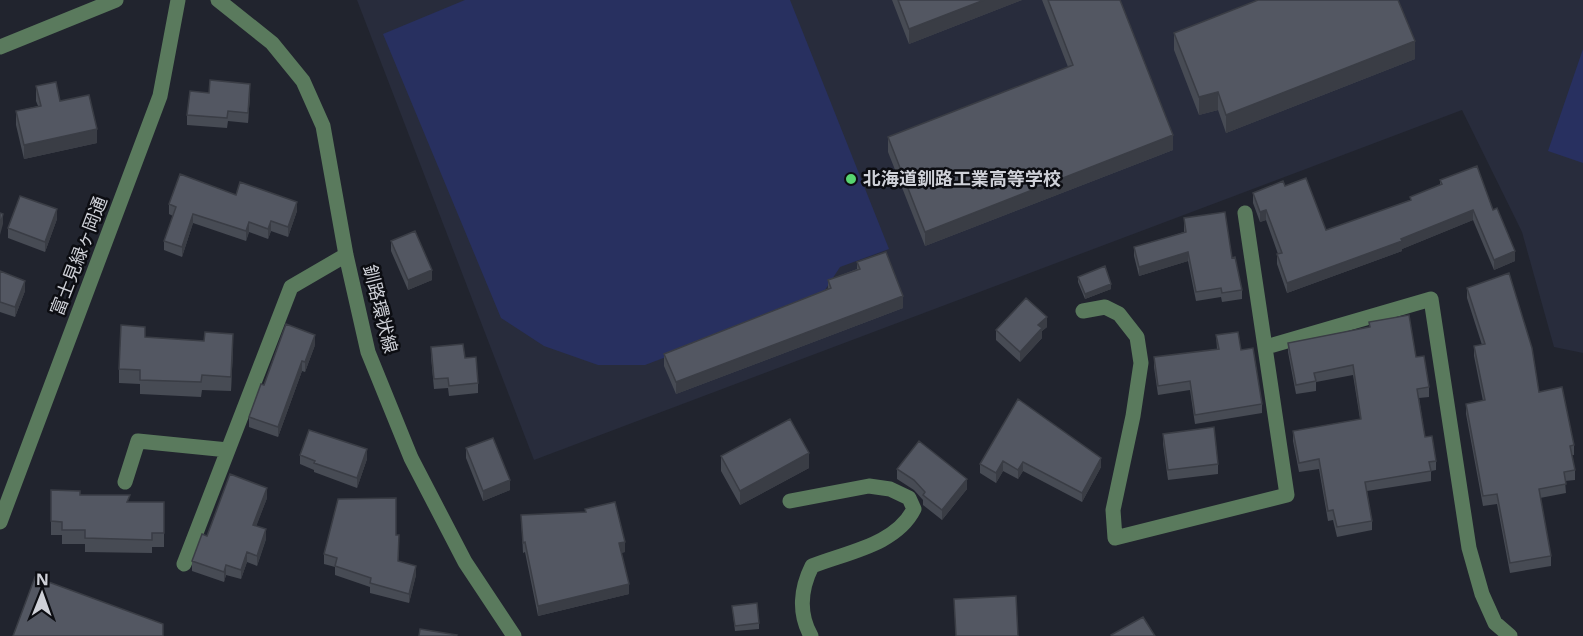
<svg xmlns="http://www.w3.org/2000/svg" width="1583" height="636" viewBox="0 0 1583 636" font-family="'Open Sans','Noto Sans JP',sans-serif">
	<style>
		.built { fill: #282c3c }
		.green { fill: #283060 }
		.lines { fill: none; stroke-linecap: round; stroke-linejoin: round }
		.minor { stroke: #5a7a5d; stroke-width: 15 }
		.wall { fill: #474b54 }
		.shaded-wall { fill: #3a3d45 }
		.building { fill: #535762; stroke: #3a3d45; stroke-width: 1.5 }
		.poi-dot { fill: #57d570; stroke: #0c0d12; stroke-width: 2 }
		.labels { text-anchor: middle; stroke-width: 5; stroke-linejoin: round; paint-order: stroke }
		.poi-label { font-size: 18px; font-weight: bold; fill: #cfd1d8; stroke: #0c0d12; text-anchor: start }
		.street-label { font-size: 18px; fill: #cfd1d8; stroke: #0c0d12 }
	</style>
	<rect width="100%" height="100%" fill="#21242e"/>
	<path class="built" d="M357,0H1583V353L1554,347L1522,232L1462,110L534,460Z"/>
	<path class="green" d="M465,0H790L889,249L840,267L825,290L811,302L645,365H598L544,346L501,318L383,34Z
		M1583,49V163L1548,151Z"/>
	<g class="lines">
		<path class="minor" d="M218,0L272,43L303,81L323,126L346,255L368,352L411,458L465,562L514,636
			M0,47L116,0
			M1083,311L1105,307L1119,314L1137,337L1141,363L1133,416L1113,510L1115,538L1287,495L1245,213
			M1266,347L1431,299L1469,548L1482,594L1495,623L1510,636
			M125,482L138,441L228,450
			M790,501L869,486L890,489L909,498L914,509C896,545 847,552 812,566C801,588 798,613 811,636
			M0,522L160,96L178,0
			M184,564L291,287L346,255"/>
	</g>
	<path class="wall" d="M892,0H1022L909,44Z
		M1042,0H1120L1173,150L925,246L888,152V137L1068,67Z
		M1174,33L1415,59L1226,133L1218,110L1199,115L1174,50Z
		M36,86L60,101L97,143L24,159L16,125V111L38,106L36,101Z
		M209,93L250,94L248,123L228,121L227,128L187,125V115Z
		M1440,180L1493,210L1515,261L1494,270L1473,220L1402,249V251L1287,293L1277,264V254H1278L1266,220L1260,222L1253,203V193L1285,186L1326,230L1410,200V197L1440,185Z
		M236,195L297,211L288,237L271,231L268,239L249,232L246,241L193,223L182,257L164,250V241L173,216L169,214V204Z
		M1184,218L1232,258L1242,290V299L1222,302L1221,297L1196,301L1188,261L1139,276L1134,256V247L1184,232Z
		M57,219L45,252L8,238V228Z
		M391,241L432,280L408,290L391,251Z
		M857,262L903,308L676,394L664,366V354L828,289V280L857,269Z
		M0,271L25,291L15,317L0,312Z
		M1078,277L1111,289L1085,299L1078,282Z
		M1467,288L1574,445V455H1572L1575,470V480L1565,481L1566,493L1540,498L1551,556V566L1510,573L1497,504L1483,506L1466,414V404L1483,401L1474,356V346L1482,345L1467,298Z
		M1369,322L1416,357L1429,387V397L1419,398L1425,437L1436,461V470L1431,471V481L1367,491L1372,521V530L1337,537L1333,520L1328,521L1319,469L1299,472L1293,441V431L1360,419L1353,375L1316,382V391L1296,394L1288,352V343L1369,327Z
		M1047,327L1042,331V338L1020,362L996,340V330Z
		M1216,335L1241,350L1262,404V413L1195,424L1190,390L1158,395L1154,367V357L1217,349Z
		M145,337L233,348L231,391L202,390L201,397L140,394V384L119,383V369Z
		M315,345L305,372L302,371L278,437L249,427V417L264,385Z
		M431,347L465,358L478,383V393L449,396L448,388L434,389L431,357Z
		M1018,399L1101,467L1082,502L1023,471L1018,479L1003,471L996,483L980,473V464Z
		M1163,434L1218,464V474L1168,480L1163,444Z
		M466,448L510,490L483,501L466,458Z
		M300,455L367,459L357,488L314,472V470L300,464Z
		M721,456L809,468L740,505L721,471Z
		M897,469L967,489L942,520L923,505V500L914,490L897,479Z
		M51,490L130,502H164V547H152V553L85,552V544H62V535H51Z
		M267,498L256,526L266,539L257,566L247,562L241,579L226,575L224,582L192,571V561L207,536Z
		M585,509L625,552L621,553L629,594L538,616L525,552L523,553L521,515L585,512Z
		M396,535L399,545L398,561L416,575L409,603L370,593V587L335,575V567L324,564V554Z
		M732,606L759,623V629L735,631Z"/>
	<path class="shaded-wall" d="M984,0H1022L909,44V29Z
		M1415,41V59L1226,133V115Z
		M250,84V94L248,123V113Z
		M1218,92V110L1199,115V97Z
		M97,129V143L24,159V145Z
		M1173,135V150L925,246V232Z
		M297,202V211L288,237V227Z
		M57,209V219L45,252V242Z
		M1266,210V220L1260,222V212Z
		M1473,210V220L1402,249V251L1287,293V283Z
		M3,214V224L0,235V225Z
		M193,214V223L182,257V247Z
		M271,221V231L268,239V229Z
		M249,222V232L246,241V231Z
		M1515,251V261L1494,270V260Z
		M1188,252V261L1139,276V267Z
		M432,270V280L408,290V280Z
		M25,281V291L15,317V307Z
		M1111,284V289L1085,299V294Z
		M903,296V308L676,394V382Z
		M1047,317V327L1042,331V338L1020,362V352L1038,325Z
		M233,334V348L231,391V377Z
		M315,335V345L305,372V362Z
		M302,361V371L278,437V427Z
		M367,449V459L357,488V478Z
		M809,453V468L740,505V491Z
		M1101,458V467L1082,502V493Z
		M1003,461V471L996,483V473Z
		M1023,462V471L1018,479V470Z
		M967,479V489L942,520V510Z
		M510,480V490L483,501V491Z
		M267,488V498L253,535V525Z
		M266,529V539L257,566V556Z
		M625,542V552L619,553V543Z
		M247,552V562L241,579V570Z
		M226,565V575L224,582V572Z
		M416,566V575L409,603V594Z
		M629,584V594L538,616V606Z"/>
	<path class="building" d="M898,0H984L909,29Z
		M1048,0H1120L1173,135L925,232L888,137L1073,65Z
		M1258,0H1398L1415,41L1226,115L1218,92L1199,97L1174,33Z
		M210,80L250,84L248,113L228,111L227,118L187,115L190,91L209,93Z
		M56,82L60,101L89,95L97,129L24,145L16,111L41,106L36,86Z
		M1477,166L1493,210L1497,208L1515,251L1494,260L1473,210L1401,239L1402,241L1287,283L1277,254L1282,253L1266,210L1260,212L1253,193L1283,181L1285,186L1306,178L1326,230L1411,200L1410,197L1442,184L1440,180Z
		M180,174L236,195L240,182L297,202L288,227L271,221L268,229L249,222L246,231L193,214L182,247L164,241L176,207L169,204Z
		M20,196L57,209L45,242L8,228Z
		M1225,212L1232,258L1235,257L1242,290L1222,293L1221,288L1196,292L1188,252L1139,267L1134,247L1186,232L1184,218Z
		M0,213L3,214L0,225Z
		M415,231L432,270L408,280L391,241Z
		M886,252L903,296L676,382L664,354L831,288L828,280L860,269L857,262Z
		M1105,266L1111,284L1085,294L1078,277Z
		M0,271L25,281L15,307L0,302Z
		M1509,273L1532,348L1539,392L1562,387L1574,445L1570,446L1575,470L1564,472L1566,484L1539,489L1551,556L1510,563L1497,494L1483,496L1466,404L1485,400L1474,346L1485,344L1467,288Z
		M1026,298L1047,317L1038,325L1042,328L1020,352L996,330Z
		M1409,315L1416,357L1424,356L1429,387L1417,389L1425,437L1432,436L1436,461L1429,462L1431,471L1365,482L1372,521L1337,527L1333,510L1328,511L1319,459L1299,463L1293,431L1361,419L1353,365L1314,373L1316,381L1296,385L1288,343L1370,327L1369,322Z
		M286,324L315,335L305,362L302,361L278,427L249,417L261,384L264,385Z
		M121,325L145,327V337L204,341L205,332L233,334L231,377L202,375L201,382L140,380V370L119,369Z
		M1238,332L1241,350L1253,348L1262,404L1195,415L1190,381L1158,386L1154,357L1219,349L1216,335Z
		M463,344L465,358L476,357L478,383L449,386L448,378L434,379L431,347Z
		M1018,399L1101,458L1082,493L1023,462L1018,470L1003,461L996,473L980,464Z
		M790,419L809,453L740,491L721,456Z
		M1214,427L1218,464L1168,470L1163,434Z
		M309,430L367,449L357,478L314,463L315,461L300,455Z
		M493,438L510,480L483,491L466,448Z
		M919,441L967,479L942,510L923,495L925,492L914,480L897,469Z
		M230,474L267,488L253,525L266,529L257,556L247,552L241,570L226,565L224,572L192,561L202,534L207,536Z
		M51,490L80,491V495H130L127,502H164V533H152V540L85,538V530H62V522L51,521Z
		M396,498V535H399L398,561L416,566L409,594L370,583L371,578L335,566L337,558L324,554L338,499Z
		M615,502L625,542L619,543L629,584L538,606L525,542L523,543L521,515L586,512L585,509Z
		M35,577L163,624V636H13Z
		M1016,596L1018,636H956L954,599Z
		M757,603L759,623L735,626L732,606Z
		M1143,617L1155,636H1112L1111,635Z
		M420,629L457,635L456,636H419Z"/>
	<circle class="poi-dot" cx="851" cy="179" r="6"/>
	<g class="labels">
		<g class="poi-label">
			<text x="863" y="185">北海道釧路工業高等学校</text>
		</g>
		<g class="street-label">
			<text transform="translate(79 256) rotate(-69)" y="6">富士見緑ヶ岡通</text>
			<text transform="translate(380 309) rotate(76)" y="6">釧路環状線</text>
		</g>
	</g>
	<g transform="translate(42 594) rotate(1)" stroke="#0c0d12" stroke-width="4.5" paint-order="stroke">
	<path d="M0-4.5L10 22L0 15L-10 22Z" fill="#cfd1d8"/>
	<text y="-9" font-size="16" font-weight="bold" text-anchor="middle" fill="#cfd1d8">N</text>
	</g>
</svg>
